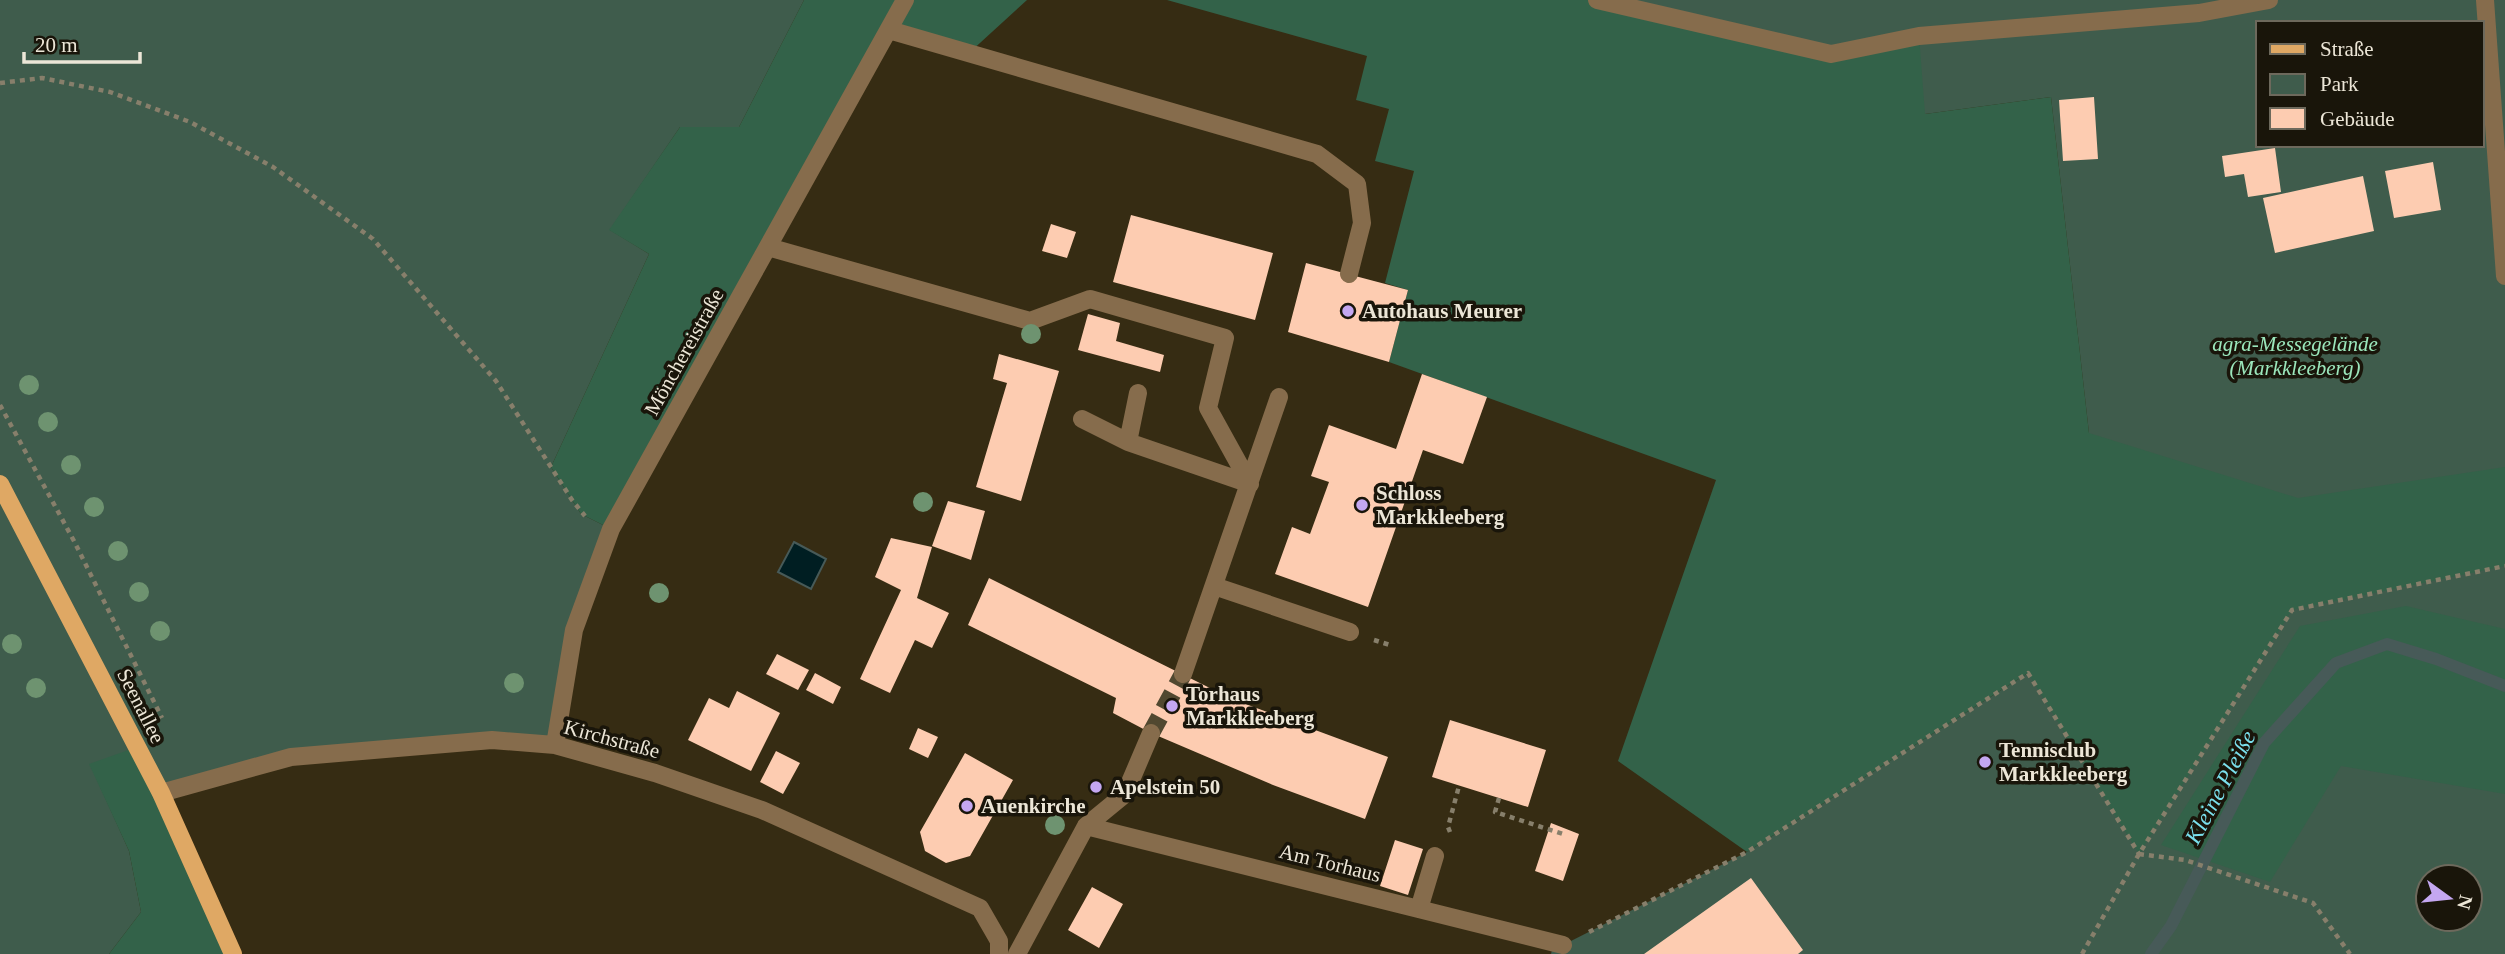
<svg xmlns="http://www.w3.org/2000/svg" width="2505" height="954" viewBox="0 0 2505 954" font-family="Georgia,serif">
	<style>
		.green { fill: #3f5c4c; fill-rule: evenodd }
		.forest { fill: #336249 }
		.water { fill: #001e22; stroke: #475a58; stroke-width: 2 }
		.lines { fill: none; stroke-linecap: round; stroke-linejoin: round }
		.stream { stroke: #475a58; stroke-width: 12 }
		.building { fill: #fdccb1 }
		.minor-tunnel { stroke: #514830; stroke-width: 18; stroke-dasharray: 18 9; stroke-linecap: butt }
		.path { stroke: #877f6b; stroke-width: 4.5; stroke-dasharray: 5 5; stroke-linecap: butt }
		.minor { stroke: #866c4c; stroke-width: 18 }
		.major { stroke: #dfa864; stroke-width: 18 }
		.tree { fill: #6e9370 }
		.poi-dot { fill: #c4a7f1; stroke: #19150a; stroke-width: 2.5 }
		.labels { text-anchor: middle; stroke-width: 7; stroke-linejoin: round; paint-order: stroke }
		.poi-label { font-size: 21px; font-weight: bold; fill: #ece6d7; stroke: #19150a; text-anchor: start }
		.park-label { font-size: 21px; font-style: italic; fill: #9be7bc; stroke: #19150a }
		.street-label { font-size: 21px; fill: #ece6d7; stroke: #19150a }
		.water-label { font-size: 23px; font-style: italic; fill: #7adfec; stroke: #19150a }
	</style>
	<rect width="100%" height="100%" fill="#362c13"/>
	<path class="green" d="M0,0H804L739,127H680L610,230L649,254L551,467L581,514L611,529L592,578L555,745L291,757L161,793L90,764L129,851L141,912L109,954H0Z
		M1597,0H2505V954H1551L1554,942L1563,945L1747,852L2028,673L2089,433L2051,97L1925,114L1831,54ZM2258,23H2482V145H2258ZM2428,877H2470V919H2428Z"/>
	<path class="forest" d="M804,0H1027L969,53L888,30L611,529L581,514L551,467L649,254L609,230L680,127H739Z
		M1167,0H1597L1831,54L1919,36L1925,114L2051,97L2089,433L2298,498L2505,467V566L2292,610L2139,854L2028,673L1747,852L1618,761L1716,480L1389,362L1408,290L1385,283L1414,171L1375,161L1389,109L1356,100L1367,56Z
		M2406,606L2505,629V794L2341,766L2270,882L2161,845L2300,626Z
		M137,747L233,954H109L141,912L129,851L89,764Z"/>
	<path class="water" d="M794,542L826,559L811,589L778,572Z"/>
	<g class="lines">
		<path class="stream" d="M2151,954L2171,926L2264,743L2336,663L2387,644L2436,659L2505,686"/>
	</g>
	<path class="building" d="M2094,97L2098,159L2063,161L2059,100Z
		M2275,148L2281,192L2248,197L2244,174L2225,177L2222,156Z
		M2433,162L2441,210L2394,218L2385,171Z
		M2363,176L2374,231L2275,253L2263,198Z
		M1131,215L1273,253L1255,320L1113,282Z
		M1051,224L1076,232L1067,258L1042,251Z
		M1306,263L1408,290L1389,362L1288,332Z
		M1088,314L1120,323L1116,341L1164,355L1160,372L1078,350Z
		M999,354L1059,371L1021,501L976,487L1007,383L993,379Z
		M1422,374L1487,397L1463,464L1423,450L1368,607L1275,574L1292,527L1310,534L1329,482L1311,476L1329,425L1396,449Z
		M948,501L985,511L971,560L932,546Z
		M891,538L932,547L917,598L949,613L932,648L915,640L890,693L860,679L901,590L875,577Z
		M989,578L1232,699L1388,757L1365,819L1273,785L1151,733L1113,713L1116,698L968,625Z
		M777,654L809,670L798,690L766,674Z
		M815,673L841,687L833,704L806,690Z
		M737,691L780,713L751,771L688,740L709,698L729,708Z
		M1450,720L1546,750L1528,807L1432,777Z
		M918,728L938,737L928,758L909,749Z
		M776,751L800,763L783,794L760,782Z
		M965,753L1013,780L970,856L946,863L925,851L920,832Z
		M1551,823L1579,834L1563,881L1535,871Z
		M1395,840L1423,849L1408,895L1380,886Z
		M1751,878L1803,950L1798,954H1644Z
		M1092,887L1123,904L1099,948L1068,930Z"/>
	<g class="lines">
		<path class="minor-tunnel" d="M1151,733L1183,674"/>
		<path class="path" d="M0,83L42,78L110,92L190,122L273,167L373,239L496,381L572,500L585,516
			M0,405L74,541L162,718
			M1374,640L1393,646
			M1499,798L1495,812L1563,834
			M1450,832L1448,827L1459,786
			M2139,854L2185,860L2313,903L2350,954
			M1589,932L1747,852L2028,673L2139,854
			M2082,954L2139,854L2292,610L2505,566"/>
		<path class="minor" d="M1597,0L1831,54L1919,36L2199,13L2269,0
			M2485,0L2505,276
			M889,30L1317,154L1357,184L1362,223L1349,274
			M768,247L1030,321L1090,299L1225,338L1208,408L1250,484
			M1082,419L1128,442L1138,393
			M1128,442L1250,484
			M1214,586L1350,632
			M1183,674L1279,397
			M555,745L574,630L611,529L905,0
			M161,793L291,757L492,740L555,745L655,773L762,810L980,908L999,941V954
			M1086,826L1563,945
			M1419,909L1435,856
			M1017,954L1086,826L1125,794L1151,733"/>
		<path class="major" d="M0,484L161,793L233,954"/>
	</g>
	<g class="tree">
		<circle cx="1031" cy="334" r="10"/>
		<circle cx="29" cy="385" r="10"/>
		<circle cx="48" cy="422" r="10"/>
		<circle cx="71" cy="465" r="10"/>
		<circle cx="923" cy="502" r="10"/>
		<circle cx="94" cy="507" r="10"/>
		<circle cx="118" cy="551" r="10"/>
		<circle cx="139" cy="592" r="10"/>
		<circle cx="659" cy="593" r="10"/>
		<circle cx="160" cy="631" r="10"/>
		<circle cx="12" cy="644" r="10"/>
		<circle cx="514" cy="683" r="10"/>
		<circle cx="36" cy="688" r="10"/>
		<circle cx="1055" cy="825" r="10"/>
	</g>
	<g class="poi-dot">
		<circle cx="1348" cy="311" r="7"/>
		<circle cx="1362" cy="505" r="7"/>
		<circle cx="1172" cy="706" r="7"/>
		<circle cx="1985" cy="762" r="7"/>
		<circle cx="1096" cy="787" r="7"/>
		<circle cx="967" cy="806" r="7"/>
	</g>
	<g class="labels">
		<g class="poi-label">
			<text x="1362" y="318">Autohaus Meurer</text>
			<text x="1376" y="500">Schloss<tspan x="1376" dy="24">Markkleeberg</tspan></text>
			<text x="1186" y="701">Torhaus<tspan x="1186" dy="24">Markkleeberg</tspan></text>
			<text x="1999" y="757">Tennisclub<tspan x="1999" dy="24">Markkleeberg</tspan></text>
			<text x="1110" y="794">Apelstein 50</text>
			<text x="981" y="813">Auenkirche</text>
		</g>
		<g class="park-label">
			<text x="2295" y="351">agra-Messegelände<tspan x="2295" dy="24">(Markkleeberg)</tspan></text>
		</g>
		<g class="street-label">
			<text transform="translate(684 352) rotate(-61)" y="7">Mönchereistraße</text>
			<text transform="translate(141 706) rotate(63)" y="7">Seenallee</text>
			<text transform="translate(612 739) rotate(15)" y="7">Kirchstraße</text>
			<text transform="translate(1330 863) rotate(14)" y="7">Am Torhaus</text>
		</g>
		<g class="water-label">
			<text transform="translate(2220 787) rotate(-62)" y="8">Kleine Pleiße</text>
		</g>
	</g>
	<rect x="2256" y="21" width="228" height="126" fill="#19150a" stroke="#6d695c" stroke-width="2"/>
	<rect x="2270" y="44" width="35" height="10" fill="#dfa864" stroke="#6d695c" stroke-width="2"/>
	<text x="2320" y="56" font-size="21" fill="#ece6d7">Straße</text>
	<rect x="2270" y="74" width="35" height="21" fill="#3f5c4c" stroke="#6d695c" stroke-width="2"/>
	<text x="2320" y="91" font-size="21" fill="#ece6d7">Park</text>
	<rect x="2270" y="108" width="35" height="21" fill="#fdccb1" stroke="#6d695c" stroke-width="2"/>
	<text x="2320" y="126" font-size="21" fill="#ece6d7">Gebäude</text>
	<g transform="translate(2449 898) rotate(105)"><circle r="33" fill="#19150a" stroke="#6d695c" stroke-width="2"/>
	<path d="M0-5L12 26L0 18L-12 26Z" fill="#c4a7f1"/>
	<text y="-10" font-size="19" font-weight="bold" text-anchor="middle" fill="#ece6d7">N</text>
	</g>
	<path d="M24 52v10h116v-10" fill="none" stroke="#ece6d7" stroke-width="3.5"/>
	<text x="35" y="52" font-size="21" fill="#ece6d7" stroke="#19150a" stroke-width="5" paint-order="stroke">20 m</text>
</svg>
